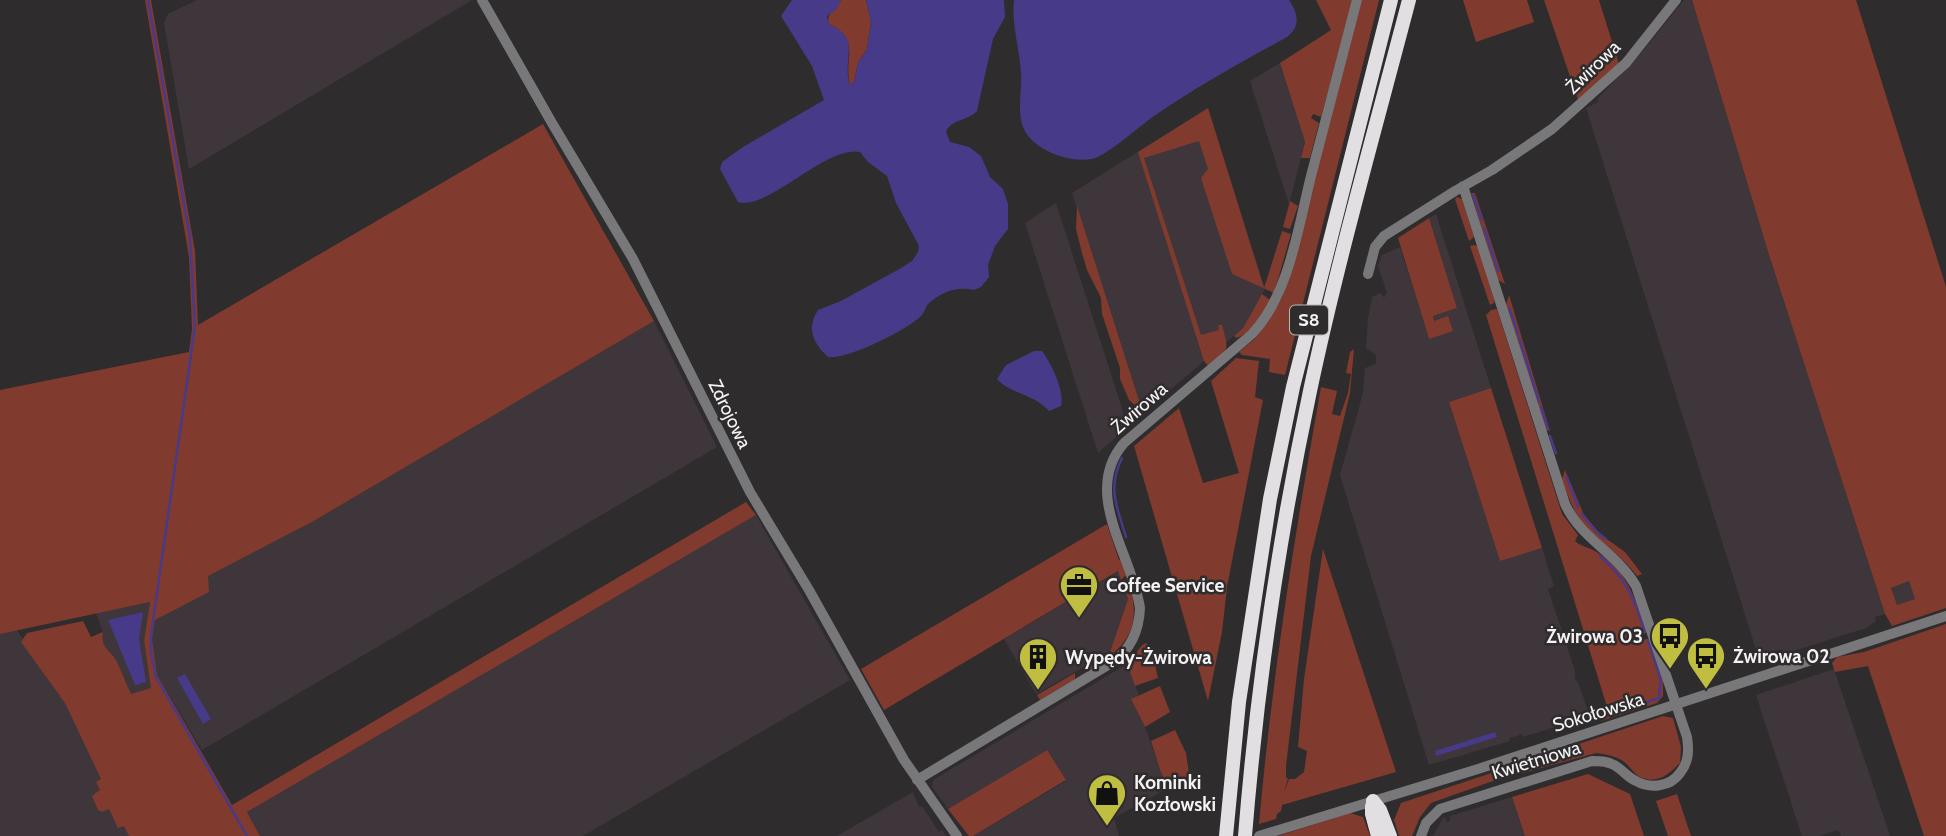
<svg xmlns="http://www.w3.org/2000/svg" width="1946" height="836" font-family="Cabin,sans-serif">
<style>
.built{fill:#3e363b}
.green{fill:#803a2e;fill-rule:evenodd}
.water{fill:#473a88}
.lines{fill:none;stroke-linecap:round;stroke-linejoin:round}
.stream{stroke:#473a88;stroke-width:2.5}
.minor{stroke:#787779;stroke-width:10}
.highway{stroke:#e1dfe2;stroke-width:14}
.labels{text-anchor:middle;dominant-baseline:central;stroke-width:5;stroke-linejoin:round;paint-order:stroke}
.shield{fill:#2f2c2e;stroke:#b9b7b8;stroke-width:2}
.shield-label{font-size:18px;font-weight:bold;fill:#f4f2f3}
.street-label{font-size:19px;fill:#f4f2f3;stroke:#2f2c2e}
.poi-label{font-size:19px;font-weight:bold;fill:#f4f2f3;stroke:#2f2c2e;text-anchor:start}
</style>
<rect width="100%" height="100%" fill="#2f2c2e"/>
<path class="built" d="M197,0H472L189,169L164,23L168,14Z
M1684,0H1692L1769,255L1885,614L1875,617L1876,621L1866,628L1784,654L1782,649L1758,656L1586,108L1598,102V98L1642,52Z
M1280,63L1305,142L1289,204L1250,81Z
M1208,108L1265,289L1243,328L1143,413L1072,193Z
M1056,203L1128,427L1098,453L1025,223Z
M1436,214L1491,388L1449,402L1500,560L1542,548L1554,586L1548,589L1575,671V679L1578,682L1590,716L1523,737L1522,734L1517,736L1509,738L1510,741L1429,765L1340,475L1363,393L1365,368L1376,364V355L1366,348L1368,318L1372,297L1381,293L1384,298L1387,292L1378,266L1382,255L1400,247L1429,339L1434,321L1432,316L1457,308L1429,218Z
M654,321L717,447L202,750L157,675L152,639L155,620L165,614L207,576L312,522Z
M756,515L850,680L583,836H260L247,812Z
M1119,571L1128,599L1110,652L1036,694L1004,639Z
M1909,581L1915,599L1897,606L1891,588Z
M150,602L144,641L152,691L129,698L96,635L103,632L96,613Z
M16,629L67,699L133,836H0V633Z
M1127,664L1139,695L1132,700L1147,732L1160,770L1168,788L1114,818L1119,836H973L1066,781L1047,750L948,809L932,787L933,780Z
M1834,669L1890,836H1841L1838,830L1819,836H1802L1756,695Z
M913,792L919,807L922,806L939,832L942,830L946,836H837Z
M1512,797L1525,836H1433L1443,818L1445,817L1447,822L1450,821V816Z"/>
<path class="green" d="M145,0H151L195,251L198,325L543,124L654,321L312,522L208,576L209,592L155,620L152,639L157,675L232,805L746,502L756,515L247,812L260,836H129L124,826L118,828L109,809L102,812L98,810L92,796L100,790L96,782L101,779L65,703L21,642L27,633L83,621L91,637L103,632C100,649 111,650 117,662C122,672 126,684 131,694L151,688L144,641L150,602L0,634V390L189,352L192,329L189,257Z
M841,0H866L871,22L867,49L858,63L854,82L850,85C843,57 862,40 829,24C825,12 837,10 841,0Z
M1316,0H1353L1321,117L1313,114L1311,118L1319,123L1310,158H1301L1305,142L1280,63L1331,30Z
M1362,0H1379L1285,375L1269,372L1270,359L1242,355L1239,352L1256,338L1282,298Z
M1463,0H1527L1534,22L1476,42Z
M1544,0H1599L1619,64L1578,100Z
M1692,0H1856L1946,287V608L1892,626L1885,614L1769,255ZM1909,581L1915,599L1897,605L1891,588Z
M1208,108L1264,288L1282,231L1291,234L1274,293L1232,274L1201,178L1208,169L1199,141L1144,158L1201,335L1219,330L1218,325H1222C1229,352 1230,347 1208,366L1204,361L1138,152Z
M1471,193H1475L1505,284L1498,280Z
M1457,197L1462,199L1474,237L1469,241L1455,199Z
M1290,201L1298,206L1290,229L1283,227Z
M1077,206L1143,413L1129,400L1120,379V368L1102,314L1101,298L1087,270L1082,253L1076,229Z
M1429,218L1457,308L1433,316L1434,321L1448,316L1453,331L1429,339L1398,238Z
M1474,245L1478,246L1494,299V303L1490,305L1470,246Z
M1262,294L1270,300C1262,314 1252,332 1237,338L1234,336L1243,328Z
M1509,295L1550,431L1546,430L1506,305Z
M1497,309L1562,514L1578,535L1575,541C1581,547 1590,547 1598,553C1628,572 1636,601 1647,632L1639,637L1640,640L1649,639L1663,681V696L1657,703L1601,721L1599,714L1608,710L1486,315L1491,310Z
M1354,349L1350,393L1311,556L1286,766V778H1288L1284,793L1289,779H1295L1304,772L1307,751L1298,747L1304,679L1323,549L1396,772L1282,805L1283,800L1281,811L1277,814L1276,819L1259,824C1272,677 1295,532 1321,387L1337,391L1332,414L1340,416L1348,393L1351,374L1346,373L1350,352Z
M1236,358L1259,361L1255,397L1263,400L1227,587L1222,632L1208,701L1134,446L1179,408L1203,483L1239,473L1211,381Z
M1491,388L1542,548L1500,561L1449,402Z
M1565,470L1584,515L1601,535L1625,552L1642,574L1637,576C1623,557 1604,545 1588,529C1574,514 1568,497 1562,479Z
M1107,524L1119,560L1122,559L1126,575L1121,580L1118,571L884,710L861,669Z
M1124,587L1131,590C1141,631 1124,649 1091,669L1085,667L1110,652L1128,599Z
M1946,624V836H1924L1868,666L1835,672L1832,663L1837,657L1864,652Z
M1146,643L1151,648L1158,678L1135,686L1127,664C1135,658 1138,646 1146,643Z
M1075,673V679L1040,700L1037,695Z
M1160,686L1170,712L1145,727L1131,699Z
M1663,716L1673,718L1681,747L1680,763C1669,774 1657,785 1640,777C1634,774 1629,765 1623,761C1615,756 1605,754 1596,753L1490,782L1431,803L1420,817L1412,836H1399L1394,820L1401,803Z
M1175,730L1186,753L1189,774L1178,785L1168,788L1160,770L1151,741Z
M1047,750L1066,780L973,836H969L948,809Z
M1588,774L1630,794L1644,836H1525L1512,797Z
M1677,794L1691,836H1668L1656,801Z
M1350,813L1363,817L1370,836H1278Z"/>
<path class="water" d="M792,0H841L836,10L829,14L827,17L829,24C863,40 841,57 850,85L854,82L858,63L867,49L871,22L866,0H1004L1005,17L993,39L977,111C968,121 951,119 946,132L950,142L969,147L981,156L990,177L1003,189L1008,204V229L995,246L988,265L989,277L981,287L974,290C957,286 943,291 929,303C925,307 925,312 921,316C907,330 847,360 828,357C813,343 806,328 818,310L841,301L901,268L912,261L918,252L919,246L896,203L887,176L868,162L860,152C826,145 768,211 738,202L720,169L722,162L743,147L824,100L812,66L781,16Z
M1014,0H1289C1298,13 1301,27 1287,37C1242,62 1196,87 1154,116C1140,126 1106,156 1092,159C1069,163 1032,150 1023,127C1017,112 1022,91 1021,74C1020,49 1011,25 1014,0Z
M1034,351H1042C1051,363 1065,391 1061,406L1049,411C1033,393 1010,394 997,379L1006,365Z
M143,612L139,639L146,682L135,685L108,620Z
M185,674L211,719L203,724L177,678Z
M1495,732L1497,737L1436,756L1435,751Z"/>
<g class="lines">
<path class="stream" d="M148,0L190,237L195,326L151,635V653L156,677L247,836
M1473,195L1482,220
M1484,228L1498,271
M1509,308L1518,334
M1519,338L1539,402
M1541,407L1548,429
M1550,436L1556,453
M1122,458C1107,488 1117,507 1126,537
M1567,477L1578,507
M1582,514L1597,532L1606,539
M1600,556C1627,579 1634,599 1645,632
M1604,716L1659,698L1661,680L1648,640"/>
<path class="minor" d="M482,0L552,123L633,259L750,492L809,590L904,760L957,836
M1368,274L1375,247L1384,236L1455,191L1492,170L1552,129L1626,63L1676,0
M917,780L1113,662C1131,649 1139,631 1140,608C1132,554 1081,493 1124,443L1252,334C1289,295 1298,228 1311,176C1326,117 1342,59 1357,0
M1259,836L1478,769L1946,616
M1421,836L1426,823L1440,809L1592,761C1600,761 1607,761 1614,765C1622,769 1627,777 1636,781C1650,789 1670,787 1680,773C1689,762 1689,750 1687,737L1636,586C1617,553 1581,539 1565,504L1463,186"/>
<path class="highway" d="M1373,801L1380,810L1390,836
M1372,806V814L1378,836
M1226,836L1239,702L1270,499L1293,387L1391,0
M1245,836C1257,687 1279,537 1310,391C1338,259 1375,130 1409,0"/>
</g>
<defs>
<g id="office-pin" transform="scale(2.0125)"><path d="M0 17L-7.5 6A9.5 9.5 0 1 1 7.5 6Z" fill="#bfbe41" stroke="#2f2c2e"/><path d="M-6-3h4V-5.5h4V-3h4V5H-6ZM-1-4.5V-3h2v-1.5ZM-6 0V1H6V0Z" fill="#111"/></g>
<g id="bus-pin" transform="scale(2.0125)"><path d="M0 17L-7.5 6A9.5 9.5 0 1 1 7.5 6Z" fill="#bfbe41" stroke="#2f2c2e"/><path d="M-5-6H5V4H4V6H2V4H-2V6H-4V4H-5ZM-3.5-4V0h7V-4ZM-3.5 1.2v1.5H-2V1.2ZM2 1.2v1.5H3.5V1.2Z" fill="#111"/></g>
<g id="building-pin" transform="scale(2.0125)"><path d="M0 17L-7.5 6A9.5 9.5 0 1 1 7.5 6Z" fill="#bfbe41" stroke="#2f2c2e"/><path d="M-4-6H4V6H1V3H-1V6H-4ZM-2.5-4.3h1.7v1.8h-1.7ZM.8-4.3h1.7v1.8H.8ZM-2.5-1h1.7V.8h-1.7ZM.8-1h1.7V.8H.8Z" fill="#111"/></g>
<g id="shop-pin" transform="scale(2.0125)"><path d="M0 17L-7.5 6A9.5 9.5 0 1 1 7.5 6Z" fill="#bfbe41" stroke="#2f2c2e"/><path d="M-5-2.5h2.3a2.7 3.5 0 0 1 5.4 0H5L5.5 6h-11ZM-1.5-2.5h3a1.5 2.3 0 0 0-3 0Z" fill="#111"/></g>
</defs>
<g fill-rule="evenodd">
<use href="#office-pin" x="1079" y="585"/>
<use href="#bus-pin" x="1670" y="636"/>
<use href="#bus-pin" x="1706" y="656"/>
<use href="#building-pin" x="1038" y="657"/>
<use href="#shop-pin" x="1107" y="793"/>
</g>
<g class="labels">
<rect class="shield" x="1290" y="305.5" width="38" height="29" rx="5"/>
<g class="shield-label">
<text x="1309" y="320">S8</text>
</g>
<g class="street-label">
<text transform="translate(1593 67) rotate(-44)">Żwirowa</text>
<text transform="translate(1139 408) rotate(-41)">Żwirowa</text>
<text transform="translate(730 414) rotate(64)">Zdrojowa</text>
<text transform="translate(1598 712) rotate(-17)">Sokołowska</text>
<text transform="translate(1536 760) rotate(-17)">Kwietniowa</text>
</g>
<g class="poi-label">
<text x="1106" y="585">Coffee Service</text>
<text x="1643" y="636" text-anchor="end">Żwirowa 03</text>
<text x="1733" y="656">Żwirowa 02</text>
<text x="1065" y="657">Wypędy-Żwirowa</text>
<text x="1134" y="782">Kominki<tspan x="1134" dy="22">Kozłowski</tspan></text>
</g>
</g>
</svg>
